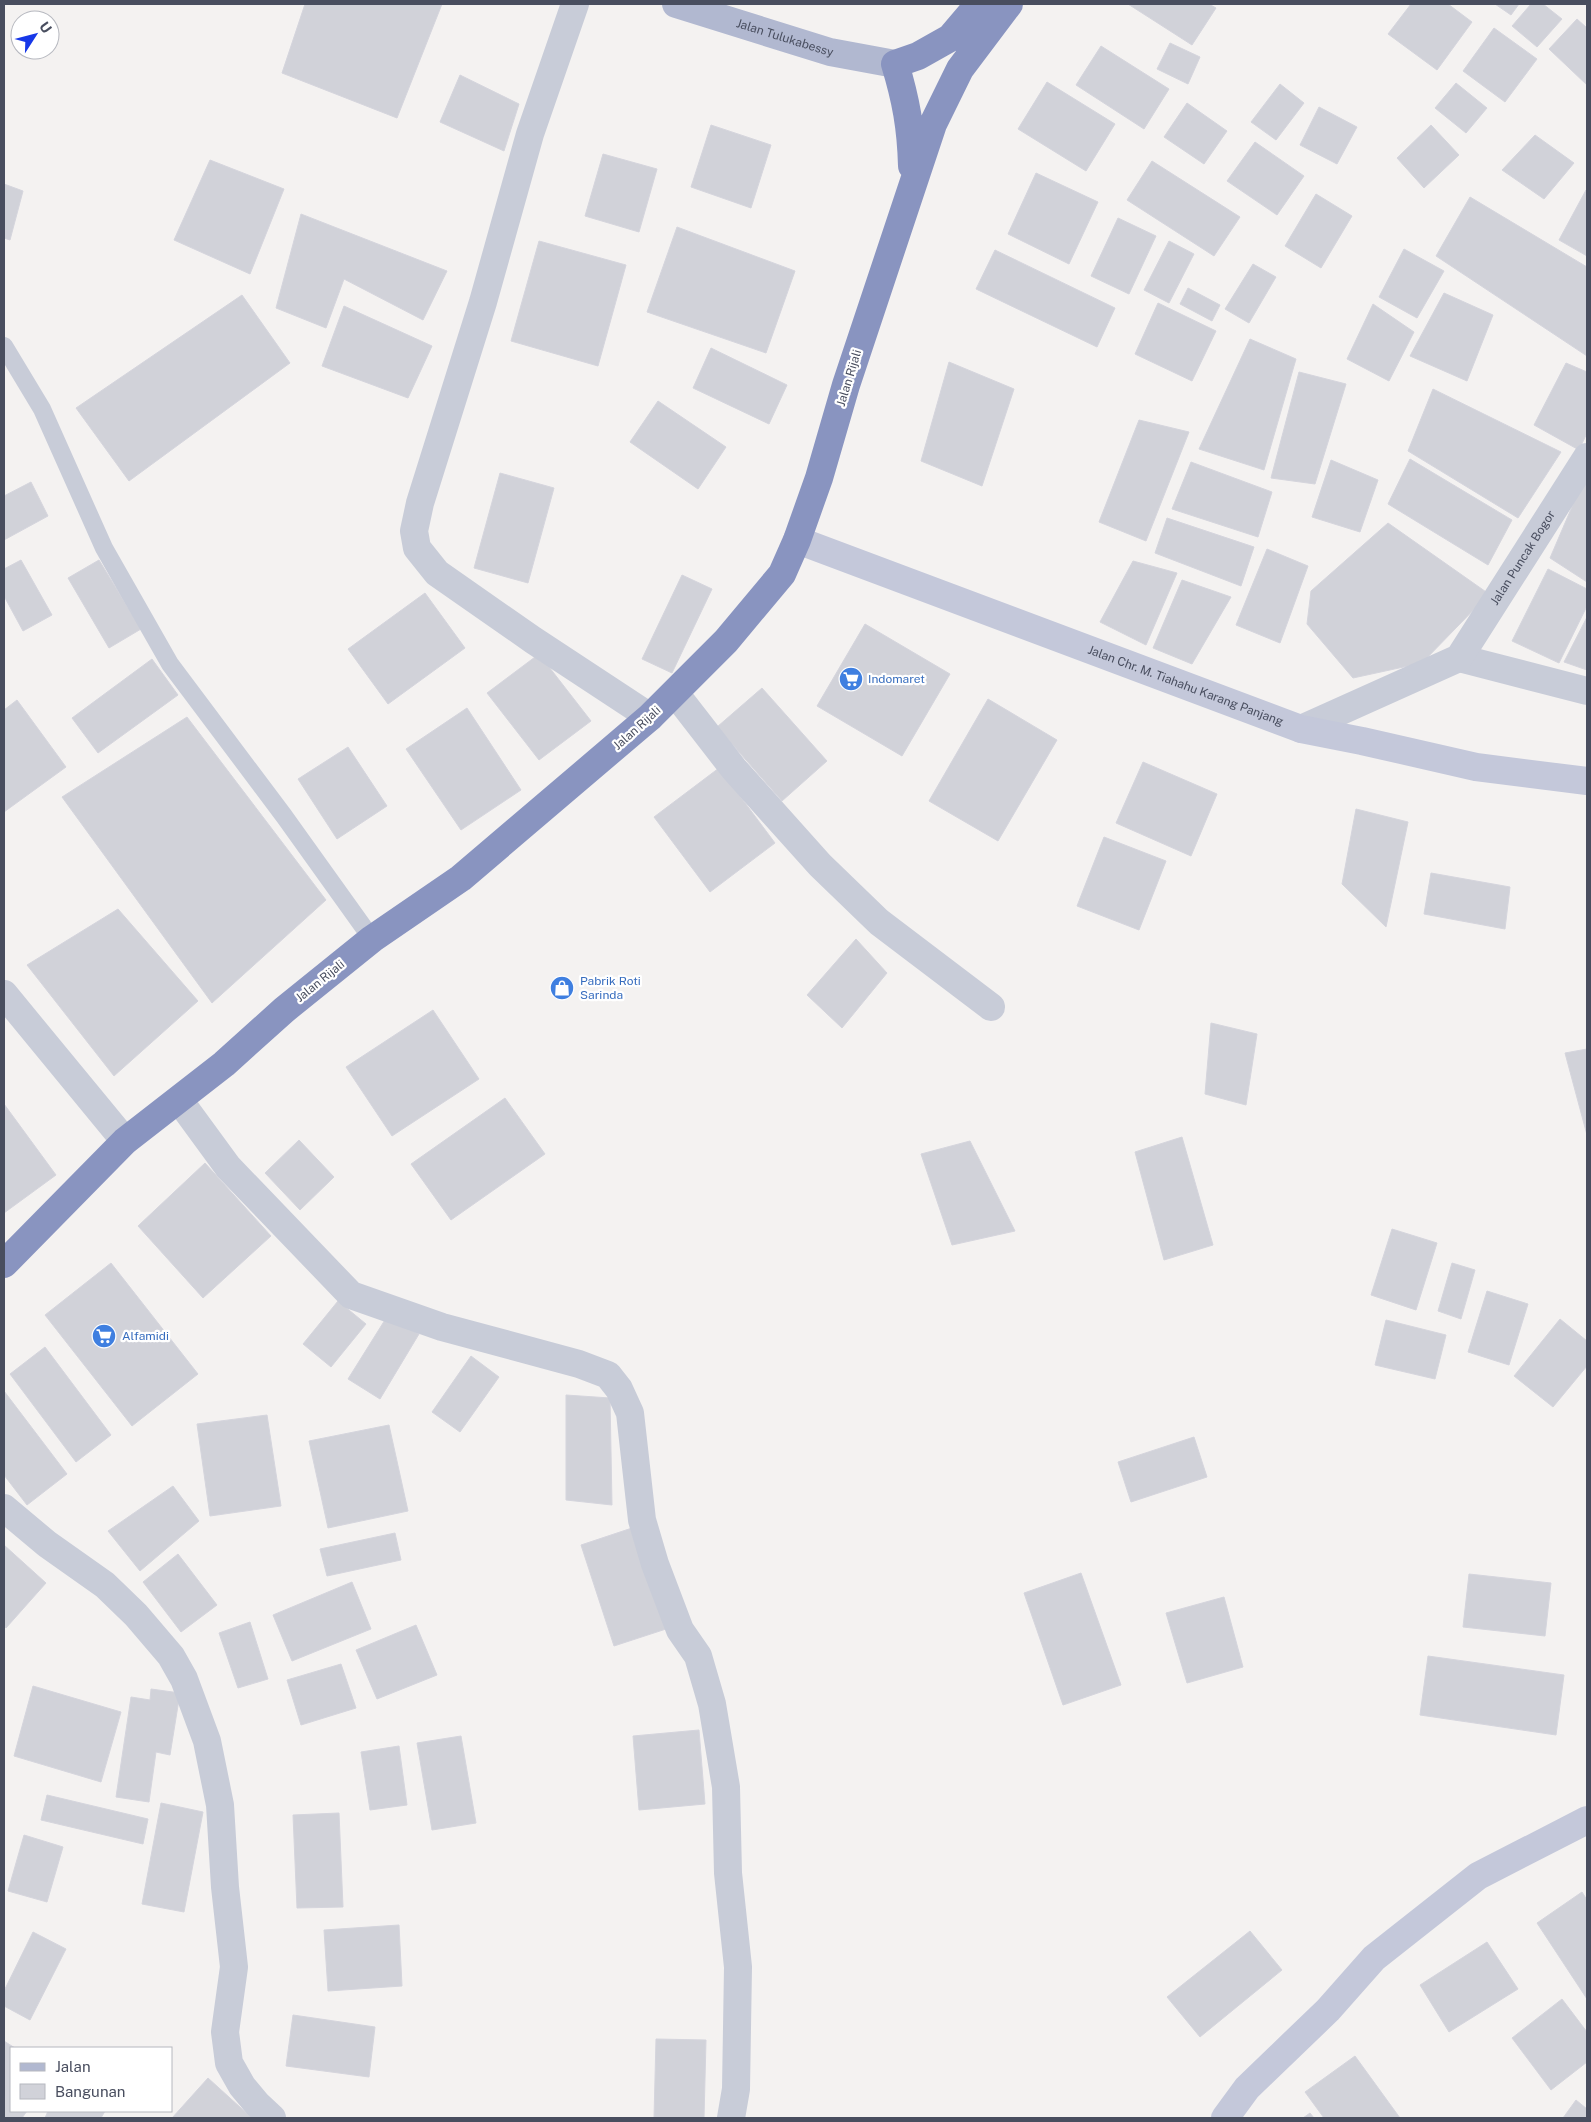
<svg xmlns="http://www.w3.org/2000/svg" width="1591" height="2122" font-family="'Public Sans',sans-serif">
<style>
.building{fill:#d1d2d9;stroke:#d5d5dd}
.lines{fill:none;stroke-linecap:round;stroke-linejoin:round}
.lane{stroke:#c8ccd8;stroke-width:18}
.street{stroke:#c8ccd8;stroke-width:28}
.secondary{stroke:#c4c8da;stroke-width:28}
.primary{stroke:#b1b8d0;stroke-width:28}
.highway{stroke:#8994c0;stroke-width:28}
.labels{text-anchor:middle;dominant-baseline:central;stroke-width:4.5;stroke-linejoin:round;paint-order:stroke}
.street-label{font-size:12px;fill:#494e5f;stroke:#fff}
.shop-label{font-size:12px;fill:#366cbe;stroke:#fff;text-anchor:start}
</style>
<rect width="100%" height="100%" fill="#f4f2f1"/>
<path class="building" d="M305,4H442L397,118L282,73Z
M1128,4H1209L1216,8L1192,45Z
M1411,4H1448L1472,22L1437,70L1388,34Z
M1495,4H1519L1511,15Z
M1531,4H1543L1562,19L1537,47L1512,26Z
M1577,19L1587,28V85L1549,49Z
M1494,28L1537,59L1505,102L1463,71Z
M1170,43L1200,57L1188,84L1157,69Z
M1101,46L1169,89L1144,129L1076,85Z
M460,75L519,104L504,151L440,122Z
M1047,82L1115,124L1086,171L1018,129Z
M1456,83L1487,108L1466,133L1435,108Z
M1280,84L1304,103L1276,140L1251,122Z
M1187,103L1227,131L1204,164L1164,137Z
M1319,107L1357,127L1337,164L1300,145Z
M711,125L771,145L751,208L691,187Z
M1431,125L1459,155L1424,188L1397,158Z
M1535,135L1574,163L1544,199L1502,170Z
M1255,142L1304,176L1277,215L1227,181Z
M603,154L657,169L639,232L585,216Z
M210,160L284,189L250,274L174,240Z
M1152,161L1240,217L1214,256L1127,200Z
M1036,173L1098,202L1069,264L1008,234Z
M4,184L23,191L10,240L4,238Z
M1586,190L1587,191V256L1559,240Z
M1316,194L1352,216L1321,268L1285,246Z
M1470,197L1587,267V356L1436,256Z
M301,214L447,271L423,320L344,279L326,328L276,308Z
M1118,218L1156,236L1129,294L1091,276Z
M677,227L795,271L766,353L647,312Z
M539,241L626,265L598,366L511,341Z
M1169,241L1194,254L1169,303L1144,290Z
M1404,249L1444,271L1417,318L1379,297Z
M995,250L1115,308L1097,347L976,289Z
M1253,264L1276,277L1249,323L1225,309Z
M1188,288L1220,305L1212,321L1180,304Z
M1444,293L1493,315L1467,381L1410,356Z
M242,295L290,363L129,481L76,408Z
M1158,303L1216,331L1192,381L1135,354Z
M1373,304L1414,332L1389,381L1347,359Z
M344,306L432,346L408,398L322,366Z
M1250,339L1296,359L1264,470L1199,449Z
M711,348L787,385L769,424L693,388Z
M949,362L1014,389L982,486L921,461Z
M1566,363L1587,372V433L1579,450L1534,425Z
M1299,372L1346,384L1315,484L1271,478Z
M1433,389L1561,452L1518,518L1408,451Z
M658,401L726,447L698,489L630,442Z
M1139,420L1189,432L1146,541L1099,522Z
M1410,459L1512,520L1488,565L1388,504Z
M1331,460L1378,480L1360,532L1312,517Z
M1191,462L1272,492L1258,537L1172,509Z
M500,473L554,488L528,583L474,568Z
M1583,481L1587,483V582L1550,558Z
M31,482L48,516L4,540V496Z
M1167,518L1254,547L1241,586L1155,553Z
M1388,523L1489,594L1422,663L1353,678L1307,624L1311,591Z
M1267,549L1308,566L1280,643L1236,625Z
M21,560L52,615L23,631L4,596V569Z
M99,560L141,629L109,648L68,578Z
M1133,561L1177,573L1146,645L1100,622Z
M1548,569L1587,589V606L1559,663L1512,641Z
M682,575L712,589L672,673L642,659Z
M1182,580L1231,597L1192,664L1153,648Z
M425,593L465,648L388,704L348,649Z
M1587,617V670L1564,662Z
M865,624L950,674L902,756L817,706Z
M539,654L591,721L539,760L487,693Z
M152,659L178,695L98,753L72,718Z
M762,688L827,761L782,801L717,727Z
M988,699L1057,740L998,841L929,801Z
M17,700L66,767L4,812V710Z
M467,708L521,790L461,830L406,749Z
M187,717L326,900L212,1003L62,797Z
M348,747L387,806L337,839L298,779Z
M1143,762L1217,794L1191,856L1116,823Z
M719,768L775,843L710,892L654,817Z
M1356,809L1408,822L1386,927L1342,884Z
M1104,837L1166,861L1139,930L1077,906Z
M1431,873L1510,887L1505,929L1424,914Z
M118,909L198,1001L114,1076L27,965Z
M856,939L887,973L842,1028L807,995Z
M433,1010L479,1079L392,1136L346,1067Z
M1211,1023L1257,1034L1246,1105L1205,1094Z
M1587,1049V1135L1565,1053Z
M505,1098L545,1154L451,1220L411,1164Z
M4,1104L56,1175L4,1213Z
M1182,1137L1213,1245L1164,1260L1135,1152Z
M299,1140L334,1177L300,1210L265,1173Z
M970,1141L1015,1231L952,1245L921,1154Z
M205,1163L271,1236L203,1298L138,1226Z
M1392,1229L1437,1243L1416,1310L1371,1295Z
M111,1263L198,1374L132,1426L45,1315Z
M1452,1263L1475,1270L1461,1319L1438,1311Z
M1487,1291L1528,1304L1509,1365L1468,1352Z
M338,1301L366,1324L331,1367L303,1344Z
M388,1315L419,1334L380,1399L348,1379Z
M1560,1319L1587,1341V1366L1553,1407L1514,1376Z
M1386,1320L1446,1335L1435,1379L1375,1365Z
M45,1347L111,1435L76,1462L10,1374Z
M471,1356L499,1377L460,1432L432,1412Z
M4,1391L67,1474L27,1505L4,1475Z
M566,1395L610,1398L612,1505L566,1500Z
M267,1415L281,1506L210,1516L197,1424Z
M389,1425L408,1511L328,1528L309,1441Z
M1194,1437L1207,1477L1131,1502L1118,1462Z
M173,1486L199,1521L140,1571L108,1531Z
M632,1528L666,1629L614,1646L581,1545Z
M395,1533L401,1560L327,1576L320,1549Z
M4,1545L46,1583L6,1628L4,1625Z
M178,1554L217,1605L181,1632L143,1582Z
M1081,1573L1121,1685L1063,1705L1024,1593Z
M1469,1574L1551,1583L1545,1636L1463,1627Z
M352,1582L371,1629L292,1661L273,1615Z
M1224,1597L1243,1667L1187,1683L1166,1613Z
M250,1622L268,1679L238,1688L219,1633Z
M416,1625L437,1675L377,1699L356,1650Z
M1428,1656L1564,1675L1556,1735L1420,1715Z
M341,1664L356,1708L301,1725L287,1680Z
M33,1686L121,1712L101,1782L14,1756Z
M151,1689L180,1693L170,1755L156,1752L149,1802L116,1797L131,1697L150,1700Z
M699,1730L705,1804L639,1810L633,1736Z
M461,1736L476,1823L432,1830L417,1743Z
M399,1746L407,1805L370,1810L361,1752Z
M47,1795L148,1819L143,1844L41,1820Z
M161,1803L203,1812L184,1912L142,1904Z
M339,1813L343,1907L297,1908L293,1815Z
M24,1835L63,1847L47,1902L8,1891Z
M1582,1892L1587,1900V1999L1537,1923Z
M399,1925L402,1986L328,1991L324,1930Z
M1250,1931L1282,1970L1200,2037L1167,1997Z
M33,1932L66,1949L30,2020L4,2006V1991Z
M1487,1942L1518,1989L1449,2032L1420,1985Z
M1562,1999L1587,2032V2062L1551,2090L1512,2038Z
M293,2015L375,2027L369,2077L286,2066Z
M656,2039L706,2040L704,2118H654Z
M4,2041L15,2048H11V2111H27L22,2118H4Z
M1355,2056L1400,2118H1324L1305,2092Z
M208,2078L252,2118H172Z
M1576,2100L1587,2109V2118H1563Z
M48,2111H105L101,2118H45Z
M1310,2113L1314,2118H1303Z"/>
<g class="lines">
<path class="lane" d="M4,346L42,409L104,548L170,664L284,816L372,939"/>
<g class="street">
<path d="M575,4L530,134L483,302L420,503L414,531L417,548L437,573L533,640L650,717"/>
<path d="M1459,658L1587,691"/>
<path d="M675,693L734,769L820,865L879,922L991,1007"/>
<path id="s1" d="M1301,729L1459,658L1587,457"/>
<path d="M4,994L125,1141"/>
<path d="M179,1100L228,1167L351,1295L442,1327L579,1364L608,1375L619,1389L630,1413L642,1520L655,1564L680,1630L698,1656L712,1704L726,1787L728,1873L738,1967L736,2089L731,2118"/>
<path d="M4,1508L47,1544L105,1585L136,1615L171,1656L184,1679L207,1741L220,1805L225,1887L234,1967L225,2032L229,2063L242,2086L257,2104L272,2118"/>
</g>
<g class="secondary">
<path id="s2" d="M797,540L1301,729L1362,741L1476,767L1587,781"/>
<path d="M1225,2118L1247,2088L1328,2010L1374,1958L1478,1876L1587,1820"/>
</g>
<path class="primary" id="s3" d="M676,4L830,52L895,64"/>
<path class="highway" d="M912,166C911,128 906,100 895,64L918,56L950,38L979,4
M4,1264L125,1141L224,1064L284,1010L372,939L461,878L650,717L726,641L782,574L797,540L819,478L846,385L933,124L960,69L1009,4"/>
</g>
<defs>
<g id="supermarket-disc" transform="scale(1.25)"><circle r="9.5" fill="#3f7fe0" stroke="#fff"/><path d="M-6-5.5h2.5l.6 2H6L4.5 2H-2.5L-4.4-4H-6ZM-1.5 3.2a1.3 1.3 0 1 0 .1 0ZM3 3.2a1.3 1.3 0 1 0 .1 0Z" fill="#fff"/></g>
<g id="shop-disc" transform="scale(1.25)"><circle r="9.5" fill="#3f7fe0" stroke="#fff"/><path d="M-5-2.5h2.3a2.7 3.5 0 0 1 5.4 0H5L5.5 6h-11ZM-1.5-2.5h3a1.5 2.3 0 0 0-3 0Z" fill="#fff"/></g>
</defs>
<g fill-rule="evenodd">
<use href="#supermarket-disc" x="851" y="679"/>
<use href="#shop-disc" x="562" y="988"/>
<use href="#supermarket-disc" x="104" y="1336"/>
</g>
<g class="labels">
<g class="street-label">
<text stroke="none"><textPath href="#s3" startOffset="114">Jalan Tulukabessy</textPath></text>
<text transform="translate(849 378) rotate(-73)">Jalan Rijali</text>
<text stroke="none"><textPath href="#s1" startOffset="292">Jalan Puncak Bogor</textPath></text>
<text stroke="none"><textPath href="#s2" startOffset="415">Jalan Chr. M. Tiahahu Karang Panjang</textPath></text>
<text transform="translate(637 728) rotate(-42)">Jalan Rijali</text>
<text transform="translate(320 981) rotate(-39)">Jalan Rijali</text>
</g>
<g class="shop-label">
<text x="868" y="679">Indomaret</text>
<text x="580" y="981">Pabrik Roti<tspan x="580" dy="14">Sarinda</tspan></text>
<text x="122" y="1336">Alfamidi</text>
</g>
</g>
<rect width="1591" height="2122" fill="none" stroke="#494e5f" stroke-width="10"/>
<rect x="10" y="2047" width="162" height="65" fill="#ffffff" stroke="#b6b8bf"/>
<rect x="20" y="2063" width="25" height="8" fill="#b1b8d0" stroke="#b6b8bf"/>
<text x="55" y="2072" font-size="15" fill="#494e5f">Jalan</text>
<rect x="20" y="2084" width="25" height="15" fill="#d1d2d9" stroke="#b6b8bf"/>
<text x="55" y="2097" font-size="15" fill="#494e5f">Bangunan</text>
<g transform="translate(35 35) rotate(54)"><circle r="24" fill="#ffffff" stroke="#b6b8bf"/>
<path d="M0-4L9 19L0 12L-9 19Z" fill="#1738e8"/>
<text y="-8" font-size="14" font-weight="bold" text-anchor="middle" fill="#494e5f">U</text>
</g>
</svg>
